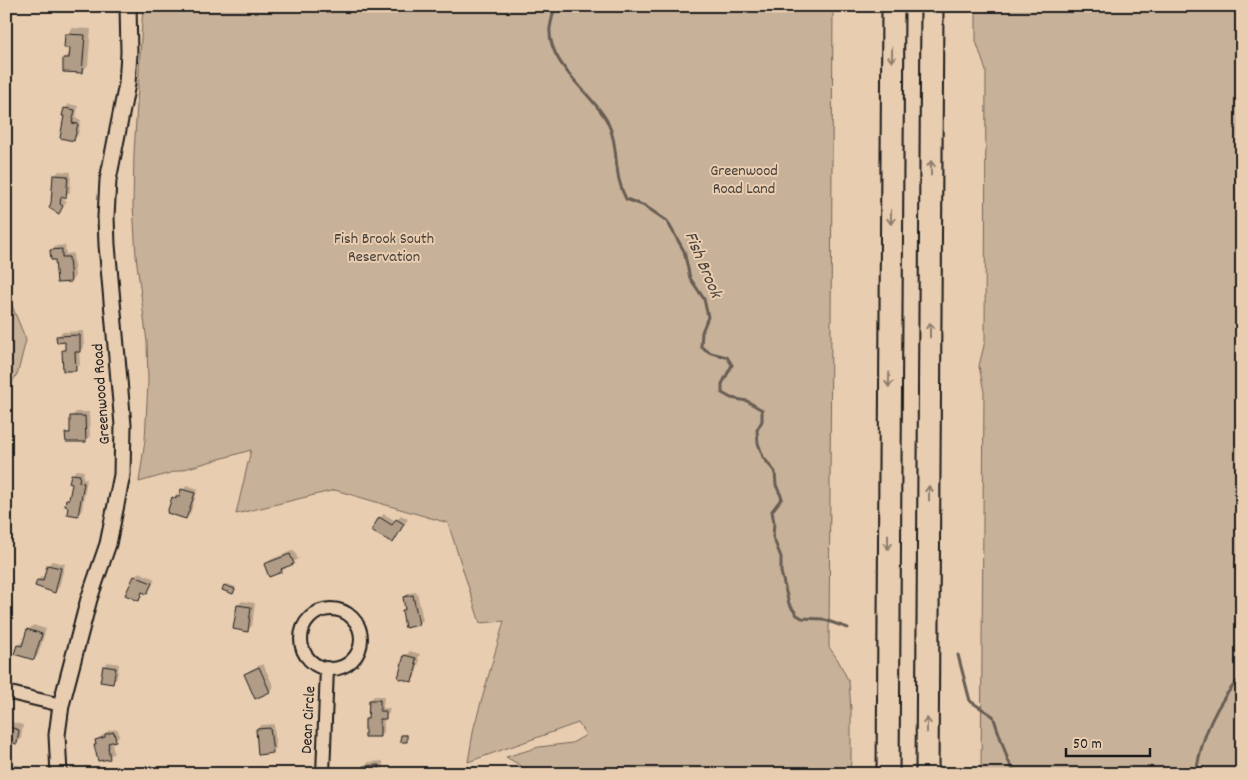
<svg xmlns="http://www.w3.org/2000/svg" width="1248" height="780" font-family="Dekko,sans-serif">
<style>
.green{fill:#c7b198;stroke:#72665a}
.shadow{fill:#0003}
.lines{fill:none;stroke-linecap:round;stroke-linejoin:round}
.stream{stroke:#685d53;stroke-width:3}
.building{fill:#b09c87;stroke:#1c1c1c}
.minor-casing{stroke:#1c1c1c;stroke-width:16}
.tertiary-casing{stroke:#1c1c1c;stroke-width:19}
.motorway-casing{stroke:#1c1c1c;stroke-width:25}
.minor{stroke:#e9cdb0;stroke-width:12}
.tertiary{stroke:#e9cdb0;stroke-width:15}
.motorway{stroke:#e9cdb0;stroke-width:21}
.oneway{stroke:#8d7d6d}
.labels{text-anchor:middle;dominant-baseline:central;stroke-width:4;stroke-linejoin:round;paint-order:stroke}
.park-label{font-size:16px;fill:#47413b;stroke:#e9cdb0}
.street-label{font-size:16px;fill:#1c1c1c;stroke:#e9cdb0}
.water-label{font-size:18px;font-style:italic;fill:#48423c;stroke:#e9cdb0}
</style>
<rect width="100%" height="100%" fill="#e9cdb0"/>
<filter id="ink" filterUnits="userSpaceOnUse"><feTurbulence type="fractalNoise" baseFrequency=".02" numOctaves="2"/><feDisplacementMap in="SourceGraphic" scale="10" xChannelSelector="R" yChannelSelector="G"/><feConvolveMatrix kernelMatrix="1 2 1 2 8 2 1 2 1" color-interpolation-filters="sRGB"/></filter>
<g filter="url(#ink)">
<path class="green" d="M143,6H833L829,647L838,660L849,682L851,710V762L849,774H549L523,767L506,757L539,747L572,743L586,735L578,723L468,762L474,727L504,621L480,623L448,523L335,490L236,514L251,450L139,482L145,440L148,382L147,342L136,256L133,205L134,153Z
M976,6H1242V774H981L984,392L979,366L985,341L986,71L976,41Z
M6,166L11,193L6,215Z
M6,291L26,340L18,372L6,393Z"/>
<path class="shadow" d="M73,28L91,29L88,65L82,72L65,58L71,52V47L66,35Z
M69,104L78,106L76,118L81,120L78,135L74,139L66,115L65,109Z
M59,171L71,172L70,192L64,196V200L67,201L59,212L54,176Z
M65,245L66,254L73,253L75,276L71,281L52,250L56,246Z
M83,331L84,347L79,351L80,365L75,369L64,351L66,348V341L58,336L62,332Z
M76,412H89L90,436L85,441L67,434L72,429L71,417Z
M76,470L84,471L83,478L87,479L82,510L78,514L68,513V500L71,497L73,483L72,475Z
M187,485L198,489L190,514L186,518L173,498L177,494L180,495Z
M384,514L396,521L401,515L408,519L393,541L380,518Z
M294,550L298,559L282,571L270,575L266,564L270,560Z
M52,561L65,564L59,587L55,592L38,580L42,576L45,577L48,565Z
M139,572L155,579L151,588L147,593L144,591L138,599L135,576Z
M227,584L236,587L233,592L225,586Z
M417,592L423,620L418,624L403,611L406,608L404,598L408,593Z
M242,601L255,603L252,626L247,630L238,605Z
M33,625L46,629L38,655L34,659L18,645L23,641L25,642L29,630Z
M410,651L420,654L418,659L420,660L415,677L411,681L399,677L406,655Z
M108,662L119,664L117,678L112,683L104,666Z
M263,664L274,687L270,691L245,675L250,670Z
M374,696H384L383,708H390L389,713L384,718V732L379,736L367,720L370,717V700Z
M12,722L23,725L21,739L16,743L6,741V723Z
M274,724L276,748L272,752L257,730L261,725Z
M118,729L119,736L112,743L114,753L109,757L97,744L96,740L110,730Z
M404,734H408L406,741L402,735Z
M6,759H11L10,764L25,766L24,774H6Z
M383,761V774H364V766L369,762Z"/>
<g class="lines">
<path class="stream" d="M552,6L554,9C553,15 551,22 550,28C547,64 592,93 607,121C620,146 612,173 626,199L645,206L667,221L684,251L690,278L704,299L708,317L702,332L701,347L711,353L727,357L732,365L722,384V393L731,398L747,401L762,410V421L757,430L758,443L763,457L775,472L776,485L782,498L772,511L774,523L773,537L781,557V572L789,604L797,615L802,618L822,619L848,628
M958,655L970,701L993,716L1008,760L1015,774
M1196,774C1201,738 1216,702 1242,676"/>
</g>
<path class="building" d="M65,34L85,35L82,73L63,72V58H69L70,48H64Z
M64,108L75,110L72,123L78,124L74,141L60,138L64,116H62Z
M53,175L68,176L66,198L61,197L60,204L63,206L59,214L49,208L51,203Z
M62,249V257H69L71,282L57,283L55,260H51L50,250Z
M80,335V352H75L76,371H63L62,350H65V342L57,343L56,336Z
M70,416H85L86,442H66L65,433H70Z
M71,474L80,475L79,482L84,483L78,516L67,514L68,507L65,506L66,499H69L72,484L69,483Z
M181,489L195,493L186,519L167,513L172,497L176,499V496L179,497Z
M379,517L392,525L396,519L404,524L393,543L371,531Z
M290,554L294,564L281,569L282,572L269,577L264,564Z
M47,565L61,568L55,593L35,586L37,580L43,581Z
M134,576L152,583L147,594L142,592L139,601L125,595Z
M224,585L235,589L233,594L222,590Z
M413,595L419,625L405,628L402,610H405L403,597Z
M237,605L251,607L248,632L233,629Z
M27,629L42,634L34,660L14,654L17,645L22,646Z
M404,655L416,658L415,664H417L412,682L398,678Z
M103,666L116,668L113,684L100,682Z
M259,667L270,692L255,699L244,674Z
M369,700H380V711H386V719H380V737H365V719H368Z
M6,726L19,730L17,744L6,742Z
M270,728L273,753L258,755L256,729Z
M114,732L116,741L108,743L109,747H108L110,759L98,761L94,745H96L95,740L105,737V734Z
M401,735H407V742H400Z
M379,765V774H363V766Z
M6,771L19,773V774H6Z"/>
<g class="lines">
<g class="minor-casing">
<path id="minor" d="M301 639a30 30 0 1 1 60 0a30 30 0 1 1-60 0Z
M6,692L61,705
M323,774L327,668"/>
</g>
<g class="tertiary-casing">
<path id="tertiary" d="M59,774L57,735L61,705L89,599L108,544L122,475L123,425L107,245L106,217L108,180L127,84L129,53L128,6"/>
</g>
<g class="motorway-casing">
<path id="motorway" d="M888,774L893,6
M927,774L932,6"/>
</g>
<use href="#minor" class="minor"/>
<use href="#tertiary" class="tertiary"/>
<use href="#motorway" class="motorway"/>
</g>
<defs><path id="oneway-shaft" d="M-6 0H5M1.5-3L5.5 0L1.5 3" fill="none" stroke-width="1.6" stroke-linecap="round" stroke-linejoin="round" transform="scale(1.25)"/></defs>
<g class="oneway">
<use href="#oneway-shaft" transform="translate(892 55) rotate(91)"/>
<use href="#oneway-shaft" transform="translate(931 168) rotate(-90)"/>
<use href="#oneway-shaft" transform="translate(891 217) rotate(91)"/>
<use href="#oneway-shaft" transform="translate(930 330) rotate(-90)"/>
<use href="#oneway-shaft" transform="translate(889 380) rotate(91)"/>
<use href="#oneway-shaft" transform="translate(929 493) rotate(-90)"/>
<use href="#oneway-shaft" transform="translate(888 542) rotate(90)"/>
<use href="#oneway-shaft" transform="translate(927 725) rotate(-90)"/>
</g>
</g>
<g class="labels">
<g class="park-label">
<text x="744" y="171">Greenwood<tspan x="744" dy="18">Road Land</tspan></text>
<text x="384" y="239">Fish Brook South<tspan x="384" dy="18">Reservation</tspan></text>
</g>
<g class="street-label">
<text transform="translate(102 394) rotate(-94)">Greenwood Road</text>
<text transform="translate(309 720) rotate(-87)">Dean Circle</text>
</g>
<g class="water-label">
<text transform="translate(702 265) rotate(67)">Fish Brook</text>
</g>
</g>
<rect width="1248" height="780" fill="none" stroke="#e9cdb0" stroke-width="25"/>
<rect x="12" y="12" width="1223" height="755" fill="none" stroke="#1c1c1c" stroke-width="2" filter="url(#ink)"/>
<path d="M1066 748v8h84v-8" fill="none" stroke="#1c1c1c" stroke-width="2.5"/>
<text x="1073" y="748" font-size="15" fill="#1c1c1c" stroke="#e9cdb0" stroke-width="4" paint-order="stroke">50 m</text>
</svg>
